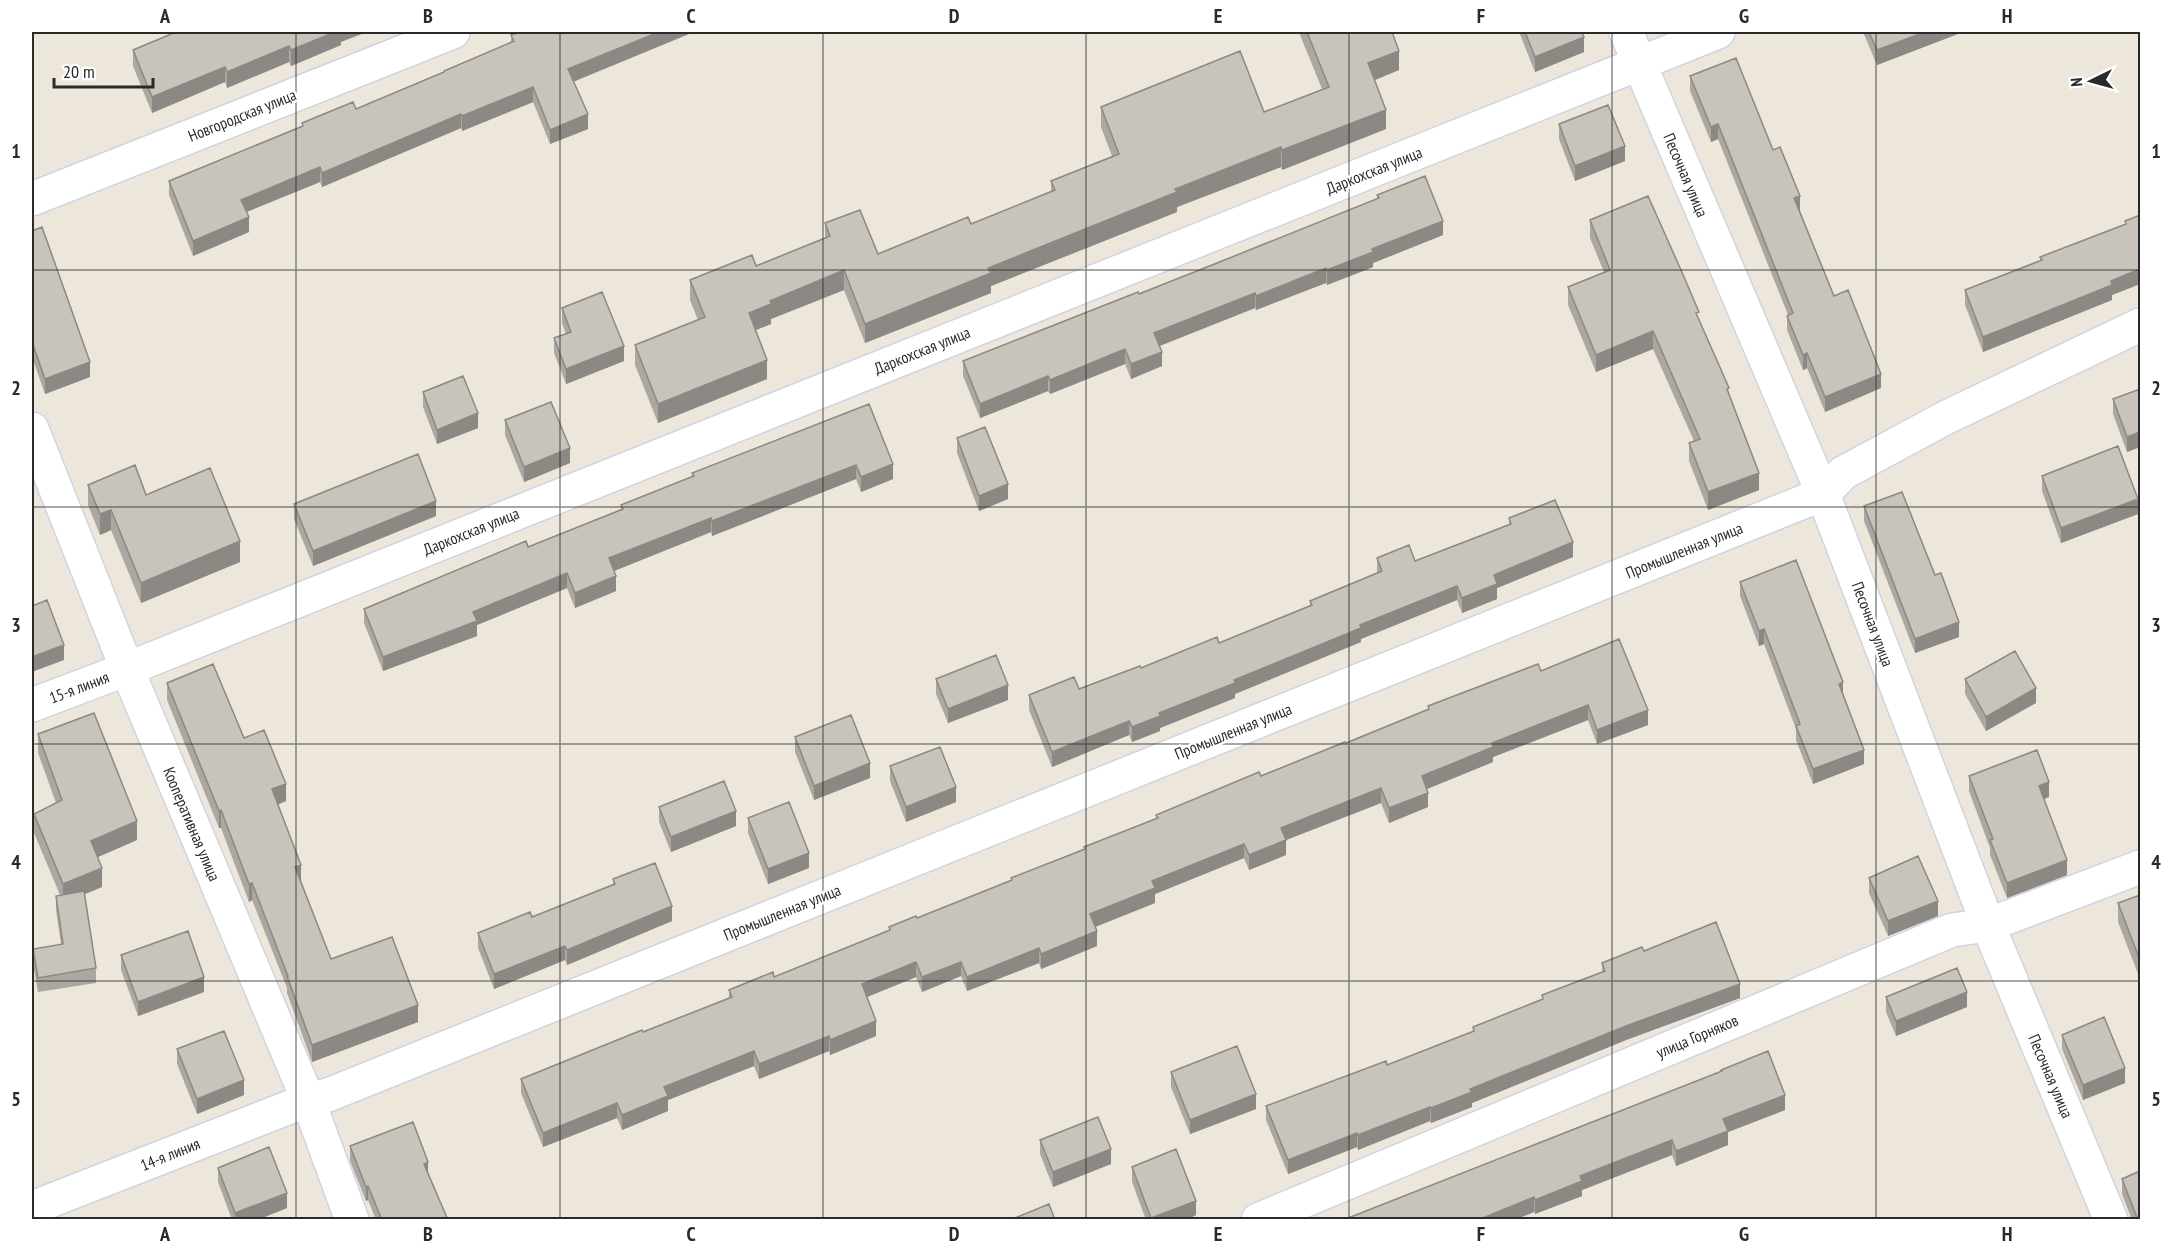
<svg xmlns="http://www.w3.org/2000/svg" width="2172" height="1251" font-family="'PT Sans Narrow',sans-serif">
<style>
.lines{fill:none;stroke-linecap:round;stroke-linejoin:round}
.minor-casing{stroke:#d1d3e4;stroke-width:36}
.minor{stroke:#fff;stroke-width:33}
.wall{fill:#aca8a1}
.shaded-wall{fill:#8c8883}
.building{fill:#c8c3bb;stroke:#8c8883;stroke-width:1.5}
.grid{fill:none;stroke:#2a2a2a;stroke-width:1.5;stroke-opacity:0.55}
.labels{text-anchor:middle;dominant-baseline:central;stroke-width:5;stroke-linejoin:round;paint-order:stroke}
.street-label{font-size:16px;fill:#2a2a2a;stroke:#fff}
.neatline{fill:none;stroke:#2a2a2a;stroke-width:2}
.grid-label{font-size:20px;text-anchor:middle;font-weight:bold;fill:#2a2a2a}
</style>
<rect width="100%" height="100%" fill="#ede7db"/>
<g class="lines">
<g class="minor-casing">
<path id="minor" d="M1626,32L1823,494L1988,925L2111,1220
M32,199L453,32
M32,429L127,669L308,1100L352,1220
M32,705L127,669L1718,32
M32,1208L308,1100L328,1095L1823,494L1843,473L1945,418L2140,325
M1258,1220L1952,930L1988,925L2140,867"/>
</g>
<use href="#minor" class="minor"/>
</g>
<path class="wall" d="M1300,32H1392L1399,70L1374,80L1386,129L1282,170L1281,167L1177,207V212L991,286V293L865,343L844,290L771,319V324L755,330L767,379L658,423L635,365V345L698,320L690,300V280L756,266L825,238V223L878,254L971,224L1051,191V181L1112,156L1101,127V107L1264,112L1322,89L1300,35Z
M1519,32H1582L1584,52L1535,72Z
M1863,32H1963L1877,65Z
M511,35L574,81L588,129L550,144L533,102L462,131L461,128L322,187L320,182L247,212L249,232L193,256L169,195V181L302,126V123L356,109L444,73V71L511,42Z
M341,42V45L291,66L289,62L227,88L225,82L152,113L133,66V50Z
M1690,76L1773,150L1800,211L1834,296L1881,388L1825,412L1807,368L1803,370L1787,330V316L1788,315L1718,139L1711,142L1690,91Z
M1559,124L1625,161L1575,181L1559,139Z
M1377,195L1443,235L1373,263V267L1327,285L1326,283L1256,310L1255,308L1160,346L1162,366L1131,379L1125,364L1050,394L1048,391L980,418L963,376V361L1217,263L1377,199Z
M2140,215V284L2112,295V300L1983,352L1965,305V290L2040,261V257L2125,225V221Z
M1590,220L1699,319L1729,393L1759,490L1708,510L1689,461V443L1694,441L1653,349L1596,372L1568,305V287L1604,272L1590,238Z
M32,231L90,377L45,394L32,357Z
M562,308L624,361L566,384L554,353V338L566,334L562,323Z
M2140,389V447L2127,452L2113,414V399Z
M423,392L478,428L437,444L423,407Z
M869,404L893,479L861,492L856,479L712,536L711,532L614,571L616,591L575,608L567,588L477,625V636L383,671L364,623V609L528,547L621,510V505L692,476V473Z
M505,420L570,463L524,482L505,435Z
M957,438L1008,499L979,511L957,453Z
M2042,476L2138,514L2061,543L2042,491Z
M88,485L146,495L240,562L141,603L111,530L100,535L88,505Z
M294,504L436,516L313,566L294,519Z
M1864,506L1935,575L1959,637L1915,653L1864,521Z
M1509,518L1573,557L1497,588V599L1462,613L1457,600L1361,639V642L1235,694V698L1160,728V731L1132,742L1129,735L1052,767L1029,710V695L1079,689L1219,643L1310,606V601L1377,573V558L1415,561L1509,524Z
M1740,582L1843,693L1864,764L1813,784L1796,740V729L1764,644L1759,646L1740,596Z
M1541,671L1648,725L1597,744L1588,720L1493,757V762L1427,789L1428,807L1389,823L1381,803L1286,840V855L1249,870L1244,858L1155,894V903L1095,927L1097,946L1041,969L1039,963L967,991L961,976L922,992L916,977L867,997L876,1036L830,1055L829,1051L759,1079L754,1066L668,1100V1111L622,1130L617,1118L543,1147L521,1093V1079L729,998V990L774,977L889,931V927L917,918L1011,880V878L1084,849V847L1156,818V815L1346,743L1428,710V706Z
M936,679L1008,700L948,723L936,694Z
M1965,679L2036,703L1986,731L1965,694Z
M167,683L244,738L286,801L278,804L301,881L331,959L418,1022L312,1062L287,993V988L252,900L249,902L221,828H219L167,700Z
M38,734L137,840L98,857L102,887L85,894L96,968V983L38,992L33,964V949L61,944L56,910V896L60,895L34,833V814L56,803L38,753Z
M795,737L870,778L814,800L795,752Z
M890,766L956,802L906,822L890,781Z
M1969,776L2049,797L2044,799L2067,875L2007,898L1990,855V848L1969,791Z
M659,807L736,826L671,852L659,822Z
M748,818L809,868L768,884L748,833Z
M1869,878L1938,916L1888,936L1869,893Z
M613,879L672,921L567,965L565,960L494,989L478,948V933L532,917L613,884Z
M2140,895V979L2118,922V903Z
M1644,951L1740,998L1626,1040L1472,1103V1107L1431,1123L1430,1121L1358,1150L1357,1147L1288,1174L1266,1120V1106L1387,1065L1473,1032V1027L1542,999V995L1602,972V963Z
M121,955L204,992L138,1016L121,970Z
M1886,997L1967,1007L1896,1036L1886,1012Z
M2062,1035L2125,1083L2083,1100L2062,1049Z
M177,1049L244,1095L197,1114L177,1064Z
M1721,1070L1785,1110L1728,1132V1145L1676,1166L1672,1155L1582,1190V1196L1535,1214L1534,1212L1343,1220L1721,1071Z
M1171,1072L1256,1109L1190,1134L1171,1087Z
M1040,1140L1111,1164L1053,1187L1040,1154Z
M350,1146L428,1173L448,1220H376L368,1200L366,1201L350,1161Z
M1132,1167L1196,1215L1186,1220H1146L1132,1182Z
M218,1168L287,1208L257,1220H232L218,1182Z
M2122,1179L2140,1220H2132L2122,1194Z"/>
<path class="shaded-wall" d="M335,32H367L341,42V45L291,66V50Z
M659,32H694L568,84V69Z
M1925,32H1963L1877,65V50Z
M1584,37V52L1535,72V57Z
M289,46V62L227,88V72Z
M1399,51V70L1368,83V63Z
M225,67V82L152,113V97Z
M533,87V102L462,131V116Z
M1386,110V129L1282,170V150Z
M461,114V128L322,187V173Z
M588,114V129L550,144V130Z
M1718,124V139L1711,142V127Z
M1625,146V161L1575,181V166Z
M1281,147V167L1177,207V212L991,286V293L865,343V324L988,268L1175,189Z
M320,167V182L241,214V200Z
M1800,196V211L1794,213V198Z
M249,217V232L193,256V241Z
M1443,221V235L1373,263V267L1327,285V270L1372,249Z
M1326,268V283L1256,310V296Z
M2140,269V284L2112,295V300L1983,352V337L2111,281Z
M844,270V290L771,319V324L749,333V313L770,301Z
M1255,293V308L1154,348V333Z
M1653,331V349L1596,372V355Z
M624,346V361L566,384V369Z
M1125,349V364L1050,394V380Z
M1162,352V366L1131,379V364Z
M1807,353V368L1803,370V355Z
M767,360V379L658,423V404Z
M90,362V377L45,394V379Z
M1881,374V388L1825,412V397Z
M1048,376V391L980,418V404Z
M478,413V428L437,444V430Z
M2140,432V447L2127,452V437Z
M570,448V463L524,482V467Z
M893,464V479L861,492V477Z
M856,465V479L712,536V521Z
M1759,473V490L1708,510V492Z
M1008,484V499L979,511V496Z
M2138,499V514L2061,543V528Z
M436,501V516L313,566V551Z
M111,510V530L100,535V514Z
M711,518V532L609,573V558Z
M240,541V562L141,603V583Z
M1573,542V557L1497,588V599L1462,613V598L1494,575Z
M567,573V588L477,625V636L383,671V657L473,612Z
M616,576V591L575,608V593Z
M1457,586V600L1361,639V642L1235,694V698L1160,728V731L1132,742V727L1159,713L1360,625Z
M1959,622V637L1915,653V639Z
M1764,629V644L1759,646V631Z
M64,645V660L32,672V657Z
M1843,682V697L1839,684Z
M1008,685V700L948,723V709Z
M2036,688V703L1986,731V717Z
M1588,705V720L1493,757V762L1422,791V776L1492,743Z
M1648,710V725L1597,744V730Z
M1129,721V735L1052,767V752Z
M1864,750V764L1813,784V769Z
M870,763V778L814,800V786Z
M2049,782V797L2039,801V786Z
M286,784V801L272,807V789Z
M956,787V802L906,822V807Z
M1381,788V803L1286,840V855L1249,870V855L1281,828Z
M1428,793V807L1389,823V808Z
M221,810V828H219V811Z
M736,811V826L671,852V837Z
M137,821V840L91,860V841Z
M1244,844V858L1155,894V903L1090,929V914L1152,881Z
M809,853V868L768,884V869Z
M2067,860V875L2007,898V883Z
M301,865V882L295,867Z
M102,868V887L63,903V884Z
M252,883V900L249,902V884Z
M1938,901V916L1888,936V921Z
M672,906V921L567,965V950Z
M1097,931V946L1041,969V954Z
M565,946V960L494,989V974Z
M1039,948V963L967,991V977Z
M916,962V977L862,999V984Z
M961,962V976L922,992V977Z
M204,977V992L138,1016V1002Z
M1740,984V998L1626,1040L1472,1103V1107L1431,1123V1108L1470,1089L1626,1026Z
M1967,992V1007L1896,1036V1021Z
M418,1005V1022L312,1062V1045Z
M876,1021V1036L830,1055V1040Z
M829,1036V1051L759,1079V1064Z
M754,1051V1066L668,1100V1111L622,1130V1115L664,1087Z
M2125,1068V1083L2083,1100V1085Z
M244,1080V1095L197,1114V1099Z
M34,1091V1106L32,1107V1092Z
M1256,1094V1109L1190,1134V1120Z
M1785,1095V1110L1728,1132V1145L1676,1166V1151L1723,1119Z
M617,1103V1118L543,1147V1133Z
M1430,1107V1121L1358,1150V1135Z
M1357,1133V1147L1288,1174V1160Z
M1672,1140V1155L1582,1190V1196L1535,1214V1200L1580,1176Z
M1111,1149V1164L1053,1187V1172Z
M428,1162V1177L424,1164Z
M368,1186V1200L366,1201V1187Z
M287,1193V1208L257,1220H235V1213Z
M1534,1197V1212L1515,1220H1478Z
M1196,1201V1215L1186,1220H1151V1218Z"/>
<path class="building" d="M176,32H335L291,50L289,46L227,72L225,67L152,97L133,50Z
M521,32H659L568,69L588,114L550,130L533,87L462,116L461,114L322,173L320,167L241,200L249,217L193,241L169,181L303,126L302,123L353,102L356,109L444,72V71L514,41L511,35Z
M1307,32H1392L1399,51L1368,63L1386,110L1282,150L1281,147L1175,189L1177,192L988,268L991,273L865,324L844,270L770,301L771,304L749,313L767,360L658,404L635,345L705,317L690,280L752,255L756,266L830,236L825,223L860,210L878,254L968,217L971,224L1055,190L1051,181L1119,154L1101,107L1240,51L1264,112L1329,87Z
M1525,32H1582L1584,37L1535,57Z
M1869,32H1925L1877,50Z
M1736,58L1773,150L1780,147L1800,196L1794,198L1834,296L1848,290L1881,374L1825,397L1807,353L1803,355L1787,316L1793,313L1718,124L1711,127L1690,76Z
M1608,105L1625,146L1575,166L1559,124Z
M1425,176L1443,221L1372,249L1373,252L1327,270L1326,268L1256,296L1255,293L1154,333L1162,352L1131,364L1125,349L1050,380L1048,376L980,404L963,361L1138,292L1139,294L1217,263L1379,198L1377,195Z
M1648,196L1681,270L1699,312L1696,313L1729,388L1727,389L1759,473L1708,492L1689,443L1700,439L1653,331L1596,355L1568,287L1610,270L1590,220Z
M2140,215V269L2111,281L2112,285L1983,337L1965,290L2042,260L2040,257L2126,224L2125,221Z
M42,227L90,362L45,379L32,342V231Z
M602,292L624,346L566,369L554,338L571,332L562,308Z
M463,376L478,413L437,430L423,392Z
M2140,389V432L2127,437L2113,399Z
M551,402L570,448L524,467L505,420Z
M869,404L893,464L861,477L856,465L712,521L711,518L609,558L616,576L575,593L567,573L473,612L477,621L383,657L364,609L526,541L528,547L623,509L621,505L694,476L692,473Z
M985,427L1008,484L979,496L957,438Z
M2118,446L2138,499L2061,528L2042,476Z
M418,454L436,501L313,551L294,504Z
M135,465L146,495L210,468L240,541L141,583L111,510L100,514L88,485Z
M1902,492L1935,575L1941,573L1959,622L1915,639L1864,506Z
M1555,500L1573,542L1494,575L1497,584L1462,598L1457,586L1360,625L1361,628L1234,680L1235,683L1159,713L1160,716L1132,727L1129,721L1052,752L1029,695L1074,677L1079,689L1140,666L1141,668L1217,637L1219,643L1312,605L1310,601L1382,571L1377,558L1409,545L1415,561L1511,524L1509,518Z
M1796,560L1843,682L1839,684L1864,750L1813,769L1796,726L1800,724L1764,629L1759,631L1740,582Z
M47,600L64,645L32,657V606Z
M1619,639L1648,710L1597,730L1588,705L1492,743L1493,747L1422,776L1428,793L1389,808L1381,788L1281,828L1286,840L1249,855L1244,844L1152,881L1155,888L1090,914L1097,931L1041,954L1039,948L967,977L961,962L922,977L916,962L862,984L876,1021L830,1040L829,1036L759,1064L754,1051L664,1087L668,1096L622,1115L617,1103L543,1133L521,1079L642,1030L643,1032L732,997L729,990L773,972L774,977L890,930L889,927L916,916L917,918L1012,880L1011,878L1085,849L1084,847L1158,818L1156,815L1259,772L1261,776L1345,742L1346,743L1429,709L1428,706L1538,664L1541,671Z
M2015,651L2036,688L1986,717L1965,679Z
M996,655L1008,685L948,709L936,679Z
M213,664L244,738L264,730L286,784L272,789L301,865L295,867L331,959L392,937L418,1005L312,1045L287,976H288L252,883L249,884L221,810L219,811L167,683Z
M94,713L137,821L91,841L102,868L63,884L34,814L62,800L38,734Z
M851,715L870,763L814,786L795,737Z
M940,747L956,787L906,807L890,766Z
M2037,750L2049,782L2039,786L2067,860L2007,883L1990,840L1993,839L1969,776Z
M724,781L736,811L671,837L659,807Z
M789,802L809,853L768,869L748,818Z
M1918,856L1938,901L1888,921L1869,878Z
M655,863L672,906L567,950L565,946L494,974L478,933L530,912L532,917L615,884L613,879Z
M84,891L96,968L38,978L33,949L63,944L56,896Z
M2140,895V960L2118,903Z
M1716,922L1740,984L1626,1026L1470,1089L1472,1092L1431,1108L1430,1107L1358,1135L1357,1133L1288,1160L1266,1106L1386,1061L1387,1065L1474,1031L1473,1027L1543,999L1542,995L1605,971L1602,963L1642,947L1644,951Z
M188,931L204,977L138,1002L121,955Z
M1957,968L1967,992L1896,1021L1886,997Z
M2104,1017L2125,1068L2083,1085L2062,1035Z
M224,1031L244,1080L197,1099L177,1049Z
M1237,1046L1256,1094L1190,1120L1171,1072Z
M1768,1051L1785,1095L1723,1119L1728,1131L1676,1151L1672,1140L1580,1176L1582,1181L1535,1200L1534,1197L1478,1220H1343L1722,1071L1721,1070Z
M1098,1117L1111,1149L1053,1172L1040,1140Z
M413,1122L428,1162L424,1164L448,1220H382L368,1186L366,1187L350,1146Z
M269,1147L287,1193L235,1213L218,1168Z
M1176,1149L1196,1201L1151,1218L1132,1167Z
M2140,1171V1220H2138L2122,1179Z
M1049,1204L1055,1220H1010Z"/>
<path class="grid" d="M296,32V1220M560,32V1220M823,32V1220M1086,32V1220M1349,32V1220M1612,32V1220M1876,32V1220M32,270H2140M32,507H2140M32,744H2140M32,981H2140"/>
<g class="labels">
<g class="street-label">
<text transform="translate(242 115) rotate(-22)">Новгородская улица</text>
<text transform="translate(1374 170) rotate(-22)">Даркохская улица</text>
<text transform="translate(1686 175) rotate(67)">Песочная улица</text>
<text transform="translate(922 350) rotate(-22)">Даркохская улица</text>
<text transform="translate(471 531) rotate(-22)">Даркохская улица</text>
<text transform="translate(1684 550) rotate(-22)">Промышленная улица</text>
<text transform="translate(1873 624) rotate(69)">Песочная улица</text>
<text transform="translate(79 687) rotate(-21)">15-я линия</text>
<text transform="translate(1233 731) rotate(-22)">Промышленная улица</text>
<text transform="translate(192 824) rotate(67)">Кооперативная улица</text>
<text transform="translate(782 912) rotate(-22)">Промышленная улица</text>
<text transform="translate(1697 1036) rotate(-23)">улица Горняков</text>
<text transform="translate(2051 1076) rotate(67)">Песочная улица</text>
<text transform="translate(170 1154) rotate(-22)">14-я линия</text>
</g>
</g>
<rect width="2172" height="1251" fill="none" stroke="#ffffff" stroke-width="66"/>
<g transform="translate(2091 81) rotate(265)" stroke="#ffffff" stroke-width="4.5" paint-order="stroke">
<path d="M0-4.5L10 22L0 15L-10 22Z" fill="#2a2a2a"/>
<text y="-9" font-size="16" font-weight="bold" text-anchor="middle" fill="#2a2a2a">N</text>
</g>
<path d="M54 78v9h99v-9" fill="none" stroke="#2a2a2a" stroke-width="3"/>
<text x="63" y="78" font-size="18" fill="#2a2a2a" stroke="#ffffff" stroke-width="4.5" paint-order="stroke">20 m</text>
<rect x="33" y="33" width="2106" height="1185" class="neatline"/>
<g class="grid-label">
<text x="165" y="23">A</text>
<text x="428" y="23">B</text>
<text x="691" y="23">C</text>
<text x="954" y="23">D</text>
<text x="1218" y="23">E</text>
<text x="1481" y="23">F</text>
<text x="1744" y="23">G</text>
<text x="2007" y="23">H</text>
<text x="16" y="158">1</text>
<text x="2156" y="158">1</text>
<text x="16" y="395">2</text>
<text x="2156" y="395">2</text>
<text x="16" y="632">3</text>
<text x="2156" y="632">3</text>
<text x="16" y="869">4</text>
<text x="2156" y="869">4</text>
<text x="16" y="1106">5</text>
<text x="2156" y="1106">5</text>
<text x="165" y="1241">A</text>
<text x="428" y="1241">B</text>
<text x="691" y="1241">C</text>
<text x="954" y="1241">D</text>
<text x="1218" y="1241">E</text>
<text x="1481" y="1241">F</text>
<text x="1744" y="1241">G</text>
<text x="2007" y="1241">H</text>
</g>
</svg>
